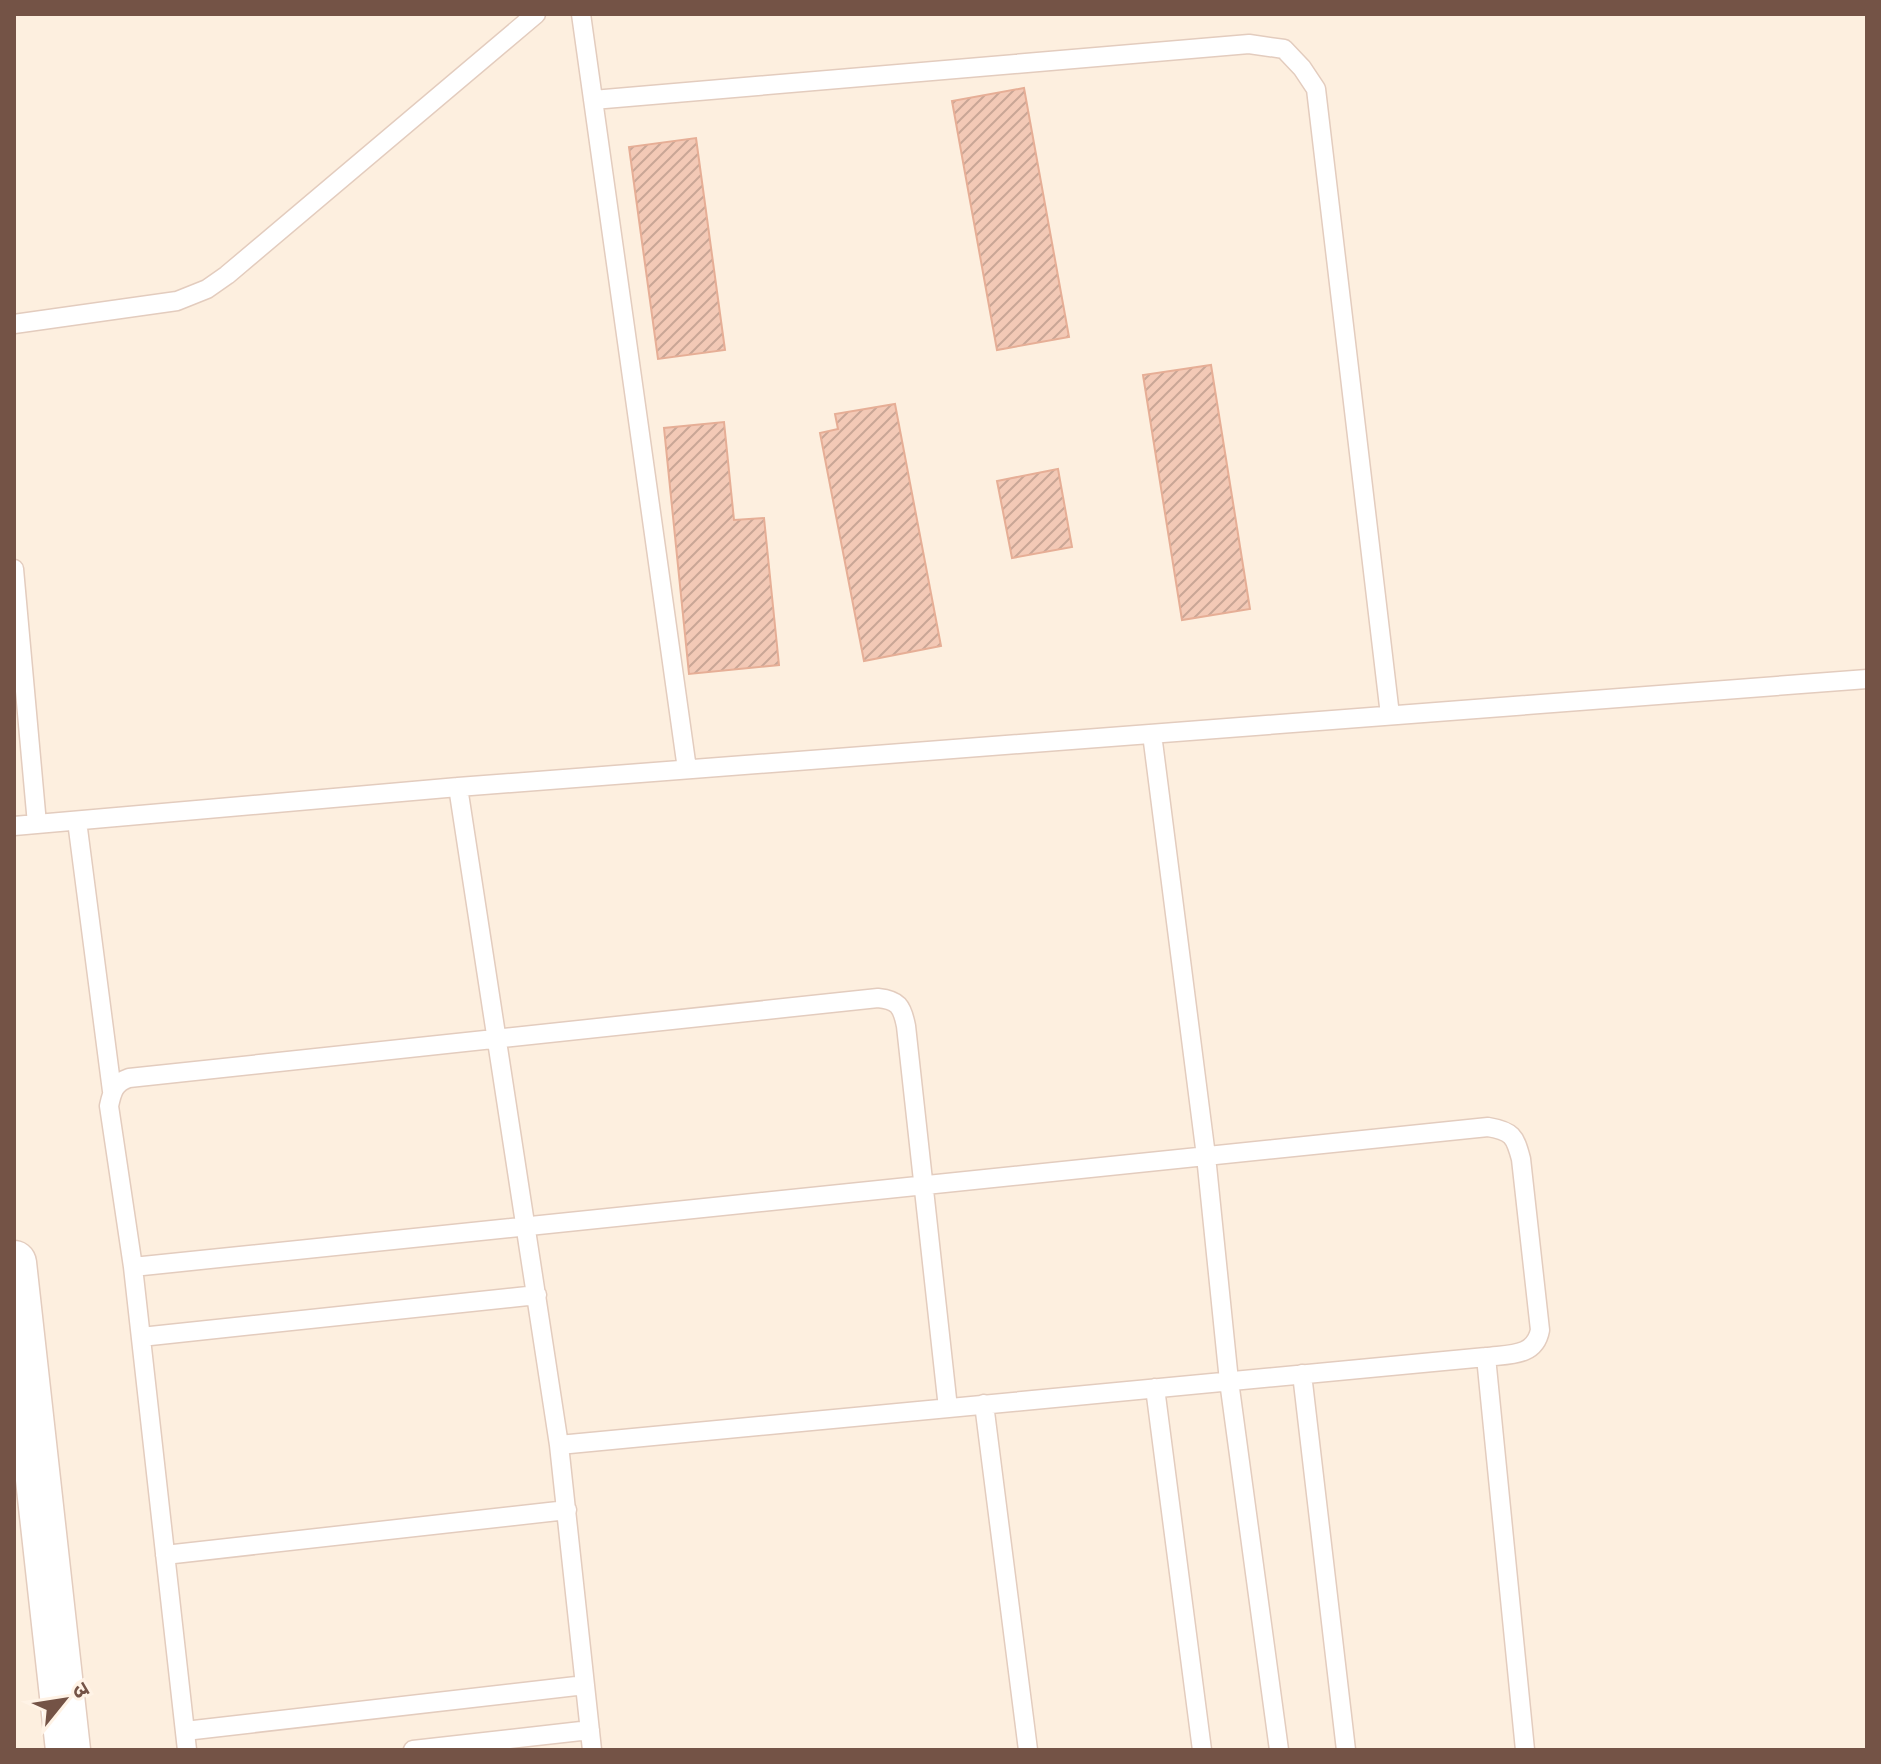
<svg xmlns="http://www.w3.org/2000/svg" width="1881" height="1764" font-family="Helvetica,'Noto Sans Devanagari',sans-serif">
<style>
.building{fill:url(#building-hatch);stroke:#e6ae96;stroke-width:2}
.lines{fill:none;stroke-linecap:round;stroke-linejoin:round}
.service-casing{stroke:#e3ccbe;stroke-width:21}
.tertiary-casing{stroke:#e3ccbe;stroke-width:47}
.service{stroke:#fff;stroke-width:18}
.tertiary{stroke:#fff;stroke-width:44}
</style>
<defs>
<pattern id="building-hatch" width="6" height="6" patternUnits="userSpaceOnUse" patternTransform="scale(2)"><rect width="6" height="6" fill="#f3c9b6"/><path d="M-1 1l2-2M0 6l6-6M5 7l2-2" fill="none" stroke="#c9a696"/></pattern>
</defs>
<rect width="100%" height="100%" fill="#fdefdf"/>
<path class="building" d="M1024,88L1069,337L997,350L952,101Z
M696,138L725,350L658,359L629,147Z
M1211,365L1250,609L1182,620L1143,375Z
M895,404L941,646L864,661L820,433L838,429L835,414Z
M724,422L734,520L764,518L779,665L689,674L664,428Z
M1058,469L1072,547L1012,558L997,481Z"/>
<g class="lines">
<g class="service-casing">
<path id="service" d="M581,14L687,769
M593,100L1249,44L1284,49L1302,68L1316,89L1390,715
M14,324L177,301L207,289L227,275L536,14
M14,569L37,824
M1152,734L1206,1156L1229,1381L1279,1750
M458,787L559,1445L592,1750
M77,821L112,1091
M14,826L458,787L1867,679
M133,1267L1488,1127C1512,1131 1515,1136 1521,1159L1540,1330C1535,1357 1509,1354 1486,1357
M141,1337L537,1295
M1302,1374L1346,1750
M1155,1388L1202,1750
M984,1404L1028,1750
M559,1445L1486,1357L1525,1750
M165,1555L567,1510
M185,1731L585,1685
M187,1750L133,1267L109,1106C112,1092 114,1083 129,1078L878,998C898,1000 902,1006 906,1026L948,1408
M413,1750L590,1730"/>
</g>
<g class="tertiary-casing">
<path id="tertiary" d="M14,1263L68,1750"/>
</g>
<use href="#service" class="service"/>
<use href="#tertiary" class="tertiary"/>
</g>
<rect width="1881" height="1764" fill="none" stroke="#745346" stroke-width="32"/>
<g transform="translate(64 1700) rotate(60)" stroke="#fff3e6" stroke-width="6" paint-order="stroke">
<path d="M0-6L14 30L0 20L-14 30Z" fill="#745346"/>
<text y="-12" font-size="22" font-weight="bold" text-anchor="middle" fill="#745346">उ</text>
</g>
</svg>
